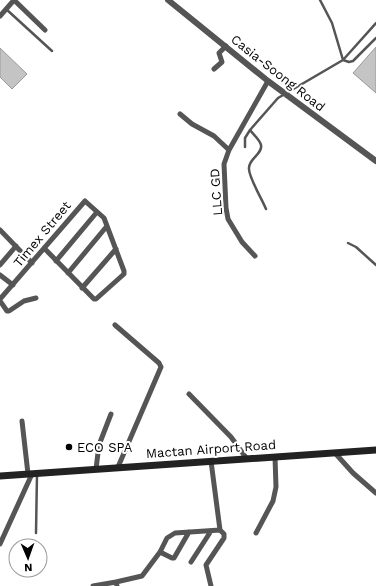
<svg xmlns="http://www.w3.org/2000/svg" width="376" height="586" font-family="'Work Sans',sans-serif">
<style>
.building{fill:#c4c4c4;stroke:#999}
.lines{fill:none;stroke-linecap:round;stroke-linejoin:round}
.service{stroke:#555;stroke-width:2.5}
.minor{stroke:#555;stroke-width:5}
.tertiary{stroke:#555;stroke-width:6}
.secondary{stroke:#222;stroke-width:7}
.poi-dot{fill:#000;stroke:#fff;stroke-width:1.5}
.labels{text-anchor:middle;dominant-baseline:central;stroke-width:4;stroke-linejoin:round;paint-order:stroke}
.street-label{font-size:13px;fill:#000;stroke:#fff}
.poi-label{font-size:13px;fill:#000;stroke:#fff;text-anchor:start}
</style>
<rect width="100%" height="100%" fill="#fff"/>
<path class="building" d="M376,47V93L353,73Z
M0,48L27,74L12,89L0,77Z"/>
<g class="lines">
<path class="service" d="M320,0L332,23L343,60L349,62L353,61L376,38
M6,9L52,51
M250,130C253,134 260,140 261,145C263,154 248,159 249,169C249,178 262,199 266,209
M245,147V138L250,130L278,98L343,60L376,23
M348,243L356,247L376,265
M36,533L37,474"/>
<path class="minor" d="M14,0L45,30
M0,16L14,0
M214,69L222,62L219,53L226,46
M180,114L192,124L214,136L229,150
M0,230L32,263
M255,256L242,242L228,219L226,208L224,164L229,150L268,81
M56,261L97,212
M0,265L16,246
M68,273L107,226
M0,275L13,285
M82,288L116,249
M0,299L85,201L104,218L124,271V274L96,299H94L44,248
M0,301L7,311H9L24,301L36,298
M115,325L159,363L161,367L118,467
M189,394L231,437L247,459
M22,421L28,474
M335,453L353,473L376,493
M96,469L99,445L111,414
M256,533L273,501L276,487L275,457
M0,544L32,474
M160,552L172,558H174L189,532
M191,562L211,531
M93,586L116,582
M117,586L116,582L142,576L160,552L167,538L175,533L220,530L211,461
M211,586L206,565L224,538V534L220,530"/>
<path class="tertiary" d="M168,0L268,81L376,161"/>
<path class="secondary" d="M0,476L376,450"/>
</g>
<circle class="poi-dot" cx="69" cy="447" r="4"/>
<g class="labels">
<g class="street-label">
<text transform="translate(278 73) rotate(38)">Casia-Soong Road</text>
<text transform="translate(216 192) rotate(-94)">LLC GD</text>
<text transform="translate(42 234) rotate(-50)">Timex Street</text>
<text transform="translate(211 449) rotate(-4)">Mactan Airport Road</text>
</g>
<g class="poi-label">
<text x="77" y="447">ECO SPA</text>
</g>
</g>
<g transform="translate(28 558) rotate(178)"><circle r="19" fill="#ffffff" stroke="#999999"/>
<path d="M0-3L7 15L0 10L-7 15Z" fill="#000000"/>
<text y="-6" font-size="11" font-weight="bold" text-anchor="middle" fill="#000000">N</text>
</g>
</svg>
